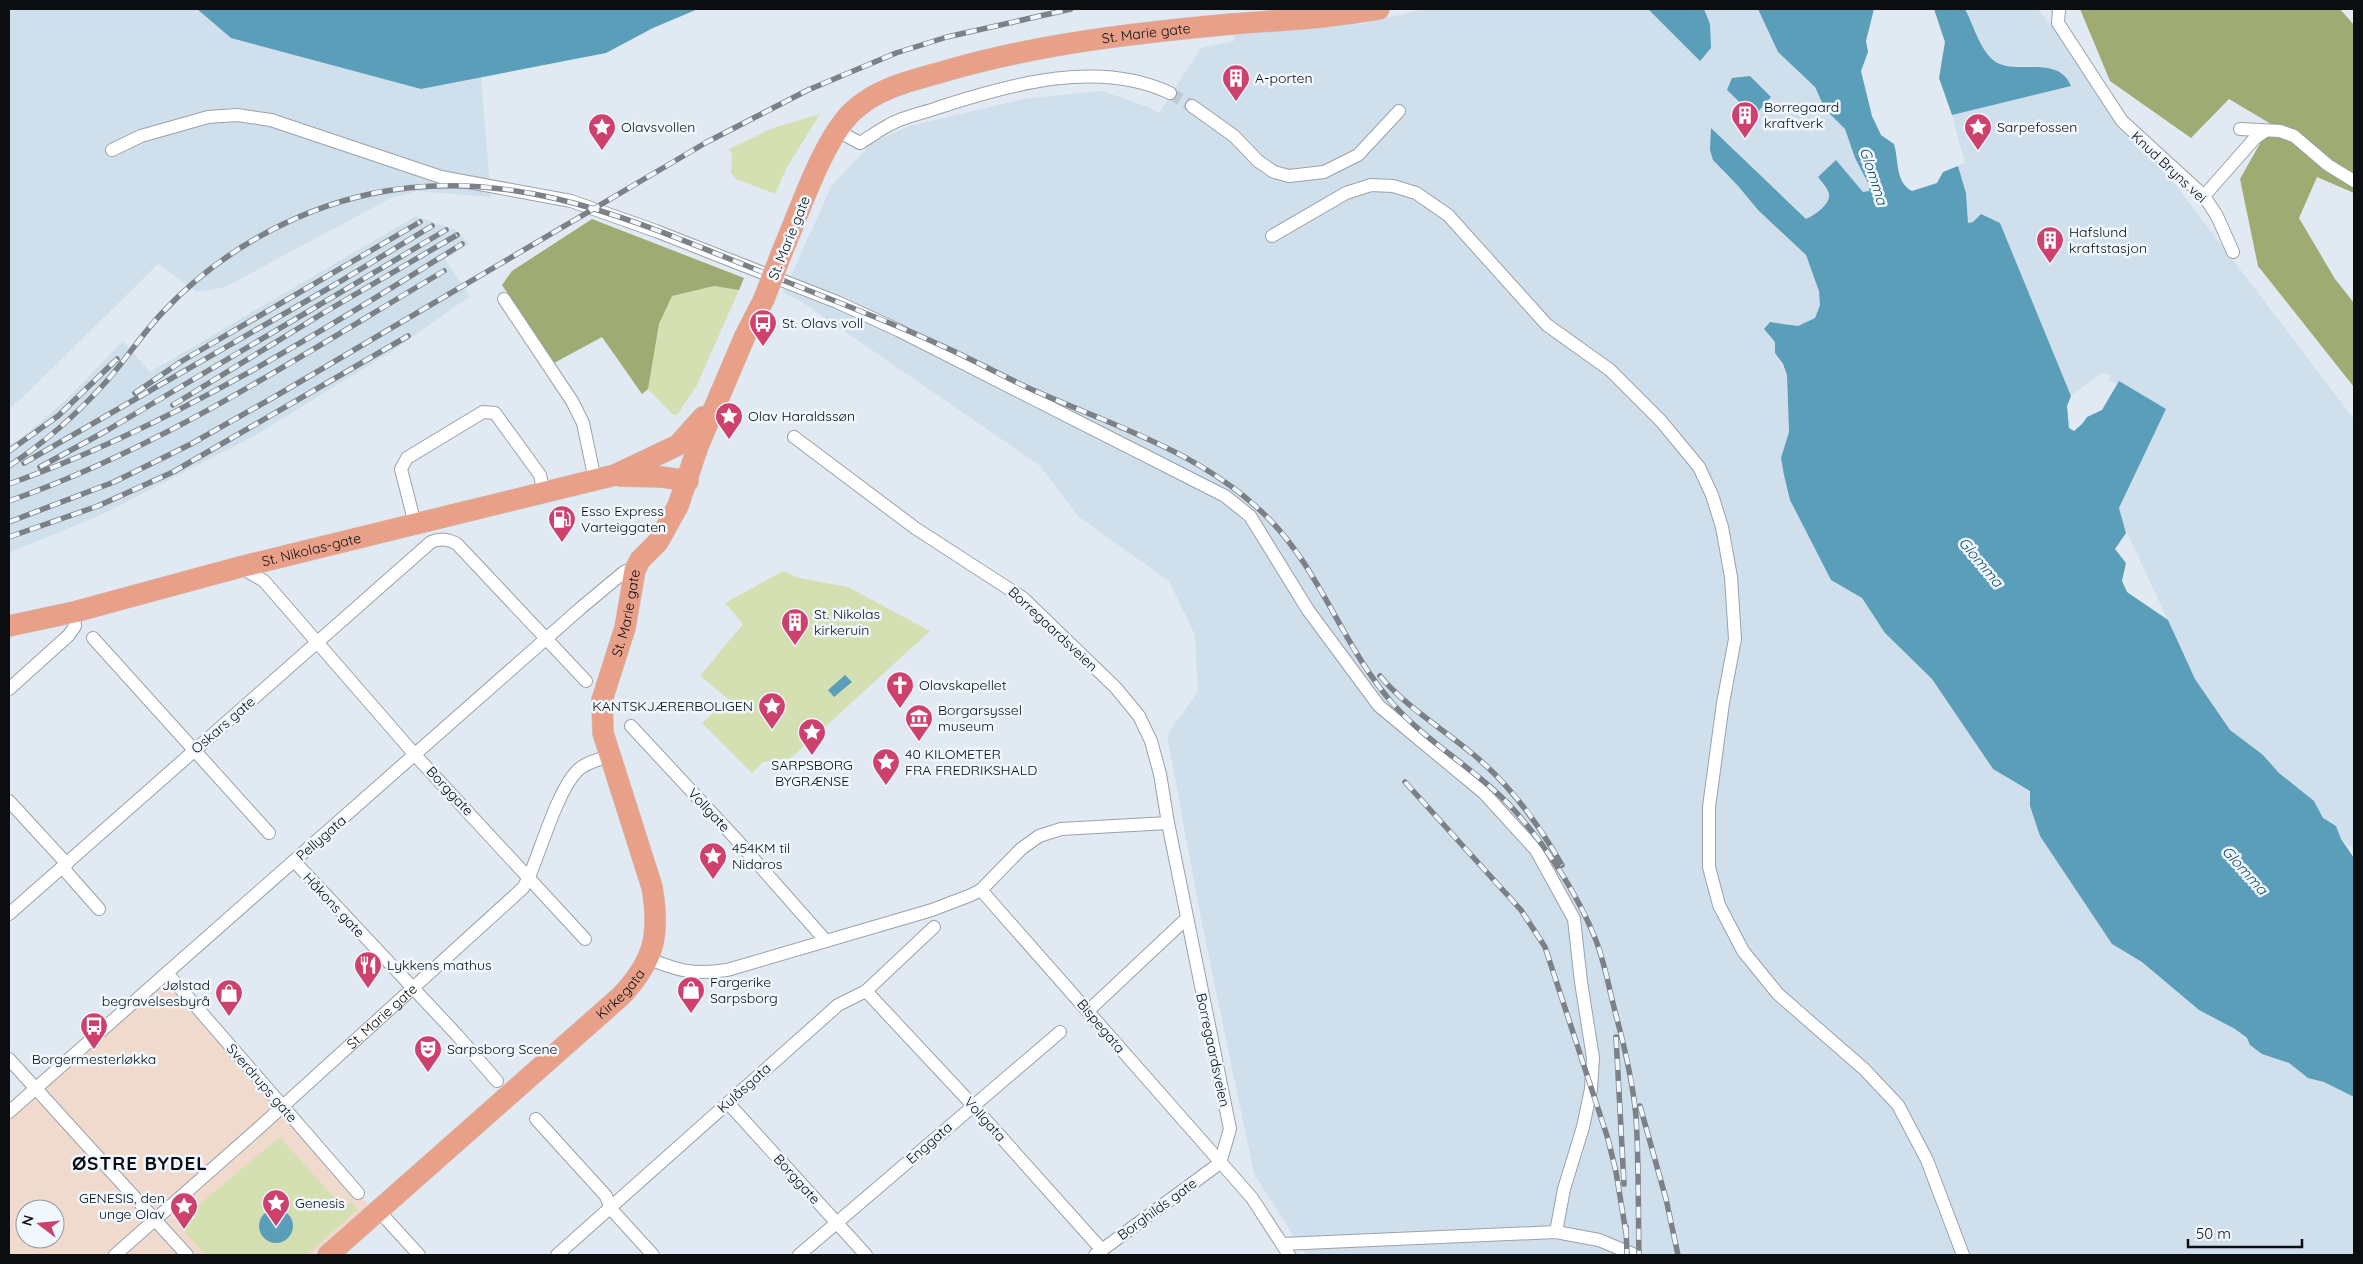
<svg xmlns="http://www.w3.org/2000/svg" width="2363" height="1264" font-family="Quicksand,sans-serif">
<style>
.commercial{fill:#f0dace;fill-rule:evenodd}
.built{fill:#d0dfec}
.green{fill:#d4e0b2;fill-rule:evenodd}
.forest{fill:#9eab72}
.water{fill:#5b9eba}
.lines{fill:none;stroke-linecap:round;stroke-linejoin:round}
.street-tunnel{stroke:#c1c9d0;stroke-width:12;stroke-dasharray:12 6;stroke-linecap:butt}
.street-casing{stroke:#9aa2a9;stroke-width:14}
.primary-casing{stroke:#c9caca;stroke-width:22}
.street{stroke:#fff;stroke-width:12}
.primary{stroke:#e9a089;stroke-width:21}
.rail-casing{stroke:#7b8187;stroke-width:5.5}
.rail{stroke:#f0f7fe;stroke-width:4;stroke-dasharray:11;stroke-linecap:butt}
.primary-bridge-casing{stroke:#c9caca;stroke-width:22;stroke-linecap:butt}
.primary-bridge{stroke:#e9a089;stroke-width:21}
.labels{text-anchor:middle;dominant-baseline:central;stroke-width:5;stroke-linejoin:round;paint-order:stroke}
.street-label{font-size:14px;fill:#0b0d10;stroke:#f0f7fe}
.poi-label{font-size:14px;fill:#0b0d10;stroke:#f0f7fe;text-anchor:start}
.water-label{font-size:15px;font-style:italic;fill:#174e63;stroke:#f0f7fe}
.district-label{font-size:19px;font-weight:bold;letter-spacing:1px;fill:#0b0d10;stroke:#f0f7fe}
</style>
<rect width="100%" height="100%" fill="#e1eaf2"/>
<path class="commercial" d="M167,973L369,1205L313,1255H9V1112ZM25,1209H55V1239H25Z"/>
<path class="built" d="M9,9H197L231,38L421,89L481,77L491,197L417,191L391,198L225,287L197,292L158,264L22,398L9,408Z
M1424,9H1648L1700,61L1710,24L1704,9H1752L1754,11L1758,9L1778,52L1815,87L1825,109L1845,129L1855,158L1870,187V191L1863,192L1836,160L1829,199L1816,214L1806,219L1711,128L1723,172L1739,187L1758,210L1806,255L1820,291V305L1815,318L1798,326L1783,323L1768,336L1775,342V353L1787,375L1789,432L1781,458L1790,500L1831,580L1862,598L1885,633L1932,679L1993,769L2030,791V806L2040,836L2112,944L2142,962L2199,1010L2235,1029L2262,1054L2289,1063L2308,1078L2324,1082L2354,1097V1255H1306L1254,1174L1201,919L1167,735L1198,692L1195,635L1169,581L1079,517L1039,465L799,300L783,293L832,185L873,142L909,126L1029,98L1102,91L1151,108L1159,113L1201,48L1234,41V34L1362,24Z
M1965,9H2038L2064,41L2120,129L2162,167L2354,419V849L2341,839L2336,826L2323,818L2314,801L2279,773L2263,755L2230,730L2195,679L2125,528L2119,509L2166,409L2119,381L2118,384L2108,380L2111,375L2102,373L2071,396L2000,223L1981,214L1973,222L1968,224L1966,193L1958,166L1965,163L1952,115L2070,86L2041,67L2003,65L1994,62L1987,55Z
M416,216L456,230L470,244L445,259L470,296L394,350L254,436L105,513L9,553V445L24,436L64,402L123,341L150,372Z"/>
<path class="green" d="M820,114L787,167L775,194L736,179L731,173L732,155L729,149L773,128Z
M714,286L739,290L696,387L677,415L672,414L648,389L659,324L672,295Z
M783,571L799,578L848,587L930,631L791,758L763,762L752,773L702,723L728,699L700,676L743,624L725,603Z
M280,1137L344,1209L351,1202L357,1210L307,1255H206L183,1231L182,1219ZM275,1208C285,1209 291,1214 293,1225L287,1239L277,1243L266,1240L260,1232L259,1221Z"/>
<path class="forest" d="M2080,9H2340L2354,25V193L2317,177L2299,218L2335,279L2354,303V387L2258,266L2240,179L2271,124L2229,99L2191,138L2110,81Z
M592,219L744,278L739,290L714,286L672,296L659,324L648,389L642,394L602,337L554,363L502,285L512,271Z"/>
<path class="water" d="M197,9H698L653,28L606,53L421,89L231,38Z
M1648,9H1704L1710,24L1711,48L1700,61Z
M1758,9H1874L1866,41L1868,52L1861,71L1872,116L1881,135L1894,144C1899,161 1895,182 1912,191L1937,183L1943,172L1958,166L1966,193L1968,223L1973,222L1981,214L2000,223L2071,396L2067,406L2069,428L2074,431L2082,424L2087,417L2102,410L2119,381L2166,409L2119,508L2126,533L2115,549L2126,563L2122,581L2127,592L2168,620L2195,679L2230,730L2263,755L2279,773L2314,801L2323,818L2336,826L2341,839L2354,858V1097L2324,1082L2308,1078L2289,1063L2262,1054L2250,1045L2247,1038L2235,1029L2199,1010L2142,962L2112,944L2040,836L2030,806V791L1993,769L1932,679L1885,633L1862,598L1831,580L1790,500L1784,475L1781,458L1789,432L1787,375L1783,364L1775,353V342L1764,329L1770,322L1798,326L1815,318L1820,305L1819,291L1806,255L1758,210L1739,187L1713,160L1710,150L1711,128L1806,219C1815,215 1834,202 1828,191C1826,186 1821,181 1818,177L1836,160L1863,192L1869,191L1870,187L1855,158L1845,129L1825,109L1815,87L1778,52Z
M1934,9H1965C1973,24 1980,49 1993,60C2013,77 2058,53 2071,86L1952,115L1939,78L1945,42Z
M1750,76L1771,97L1754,116L1727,90L1732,78Z
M845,675L852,682L834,697L828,690Z
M259 1226a17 17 0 1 1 34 0a17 17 0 1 1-34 0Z"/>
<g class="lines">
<path class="street-tunnel" d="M1170,93L1192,106"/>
<g class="street-casing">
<g id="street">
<path d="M2059,9L2058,23L2122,121L2204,196L2217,216L2233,252"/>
<path d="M1192,106L1234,136L1258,161L1274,172L1289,176L1324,172L1358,155L1399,111"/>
<path d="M2240,129L2280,131L2294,136L2328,165L2354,181"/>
<path d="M836,130L860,143C870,137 879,130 889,125C904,116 924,113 940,107C1011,84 1099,59 1170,93"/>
<path d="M112,150L141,136L208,117L237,115L271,120L441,177L571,201L656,231L837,302L898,330L1225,496L1250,516L1308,610L1379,706L1484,793L1536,850L1574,919L1581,982L1593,1058L1591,1089L1583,1127L1564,1189L1556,1232"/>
<path d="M2204,196L2255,138L2265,131"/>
<path d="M1272,236L1346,193L1371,185L1393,186L1416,193L1448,215L1547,325L1610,370L1661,421L1699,467L1712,495L1722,527L1731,577L1735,639L1723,703L1709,807V867L1719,905L1743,951L1778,994L1864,1069L1898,1105L1927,1160L1963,1255"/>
<path d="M504,299L572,401L583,423L595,480"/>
<path d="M415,524L401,469L407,458L483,412L495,413L540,475L544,493"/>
<path d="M240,567L264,581L416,756L585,939"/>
<path d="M93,638L269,833"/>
<path d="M9,689L69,635L75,626L74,612"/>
<path d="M631,726L736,839L826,941"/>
<path d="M9,801L67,864"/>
<path d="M1168,823L1230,1129L1220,1163"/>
<path d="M294,861L457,1035L497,1081"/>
<path d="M62,867L99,909"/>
<path d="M981,890L1252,1198L1289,1255"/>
<path d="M9,914L431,542C441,538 448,539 457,544L586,681"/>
<path d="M649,959C680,971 693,975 727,970L932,910L971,895L981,890L1021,849L1039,836L1061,829L1168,823L1160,774L1151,741L1139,716L1116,688L1023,598L915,528L794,437"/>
<path d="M167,973L358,1193"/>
<path d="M866,991L966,1098L1102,1250"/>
<path d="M1088,1011L1187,918"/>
<path d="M9,1059L187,1255"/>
<path d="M728,1103L866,1255"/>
<path d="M9,1112L582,607L624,572L631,569L635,570"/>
<path d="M536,1119L606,1196L611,1209L653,1255"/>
<path d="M378,1210L419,1255"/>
<path d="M1282,1244L1556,1232L1599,1240L1635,1255"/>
<path id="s1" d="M115,1255L261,1126L523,888L529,877C541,849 558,790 577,771C586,762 598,760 609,756"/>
<path d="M557,1255L838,1005L866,991L934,927"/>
<path d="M799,1255L1060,1032"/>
<path d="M1095,1255L1220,1163"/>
</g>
</g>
<g class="primary-casing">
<g id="primary">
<path id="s2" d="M782,252C799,213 823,139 853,111C878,88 910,81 942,72C1036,44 1135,33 1232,24C1282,20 1330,18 1379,9"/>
<path d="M621,476L662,477L688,481"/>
<path id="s3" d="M9,626L74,612L240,567L615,475L678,445L703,417"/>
<path id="s4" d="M328,1255L621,996C655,960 660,934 652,887L603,733L602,700L625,628L635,570L640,560L658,542L678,506L698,446L745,336L764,299"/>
</g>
</g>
<use href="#street" class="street"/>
<use href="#primary" class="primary"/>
<g class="rail-casing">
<path id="rail" d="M135,393L182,361L420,222
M173,405L325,312L457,235
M9,451L58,416L117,359
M24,463L336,284L432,226
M9,466C44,443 76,415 104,384C125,361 141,335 163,312C217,254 292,211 370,194C519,162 646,227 780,279C834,301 888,321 940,345C972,359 1002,376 1033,390C1114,426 1201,452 1265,515C1321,569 1342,647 1394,705C1430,745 1479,771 1515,811C1546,846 1578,895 1595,938C1605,962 1609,990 1616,1015C1625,1049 1633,1082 1636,1117C1639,1163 1638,1209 1639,1255
M40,467L106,431L446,230
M9,484C169,427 318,334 462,244
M9,501C164,447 303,354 444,271
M9,522L114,482L191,444L281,393L707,142L808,90L896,53L947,37L1071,9
M9,537L98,506L173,472L408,336
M1380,676C1407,708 1442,728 1474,755C1511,786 1538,823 1562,865
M1405,782L1521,910L1545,947L1608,1139L1616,1172L1626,1233
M1616,1037L1624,1184
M1640,1106L1666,1199L1678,1255
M1626,1227L1627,1255"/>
</g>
<use href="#rail" class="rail"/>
<g class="primary-bridge-casing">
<path id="primary-bridge" d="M764,299L782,252"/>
</g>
<use href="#primary-bridge" class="primary-bridge"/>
</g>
<defs>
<g id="building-pin" transform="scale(1.4375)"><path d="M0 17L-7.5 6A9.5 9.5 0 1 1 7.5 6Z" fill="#ce416d" stroke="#f0f7fe"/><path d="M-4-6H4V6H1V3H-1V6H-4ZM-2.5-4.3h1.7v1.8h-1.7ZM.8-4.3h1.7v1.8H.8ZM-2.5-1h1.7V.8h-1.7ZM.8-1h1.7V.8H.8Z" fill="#fff"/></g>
<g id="sight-pin" transform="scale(1.4375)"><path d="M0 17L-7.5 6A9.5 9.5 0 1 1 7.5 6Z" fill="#ce416d" stroke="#f0f7fe"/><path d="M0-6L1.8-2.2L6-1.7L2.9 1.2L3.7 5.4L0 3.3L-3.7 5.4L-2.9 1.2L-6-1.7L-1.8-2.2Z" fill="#fff"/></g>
<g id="bus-pin" transform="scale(1.4375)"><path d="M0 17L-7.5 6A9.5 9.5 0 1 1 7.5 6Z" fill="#ce416d" stroke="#f0f7fe"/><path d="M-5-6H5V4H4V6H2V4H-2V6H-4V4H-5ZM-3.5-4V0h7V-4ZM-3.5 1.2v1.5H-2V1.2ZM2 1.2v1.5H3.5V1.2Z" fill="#fff"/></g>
<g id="fuel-pin" transform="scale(1.4375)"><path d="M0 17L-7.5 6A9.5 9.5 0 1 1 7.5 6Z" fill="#ce416d" stroke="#f0f7fe"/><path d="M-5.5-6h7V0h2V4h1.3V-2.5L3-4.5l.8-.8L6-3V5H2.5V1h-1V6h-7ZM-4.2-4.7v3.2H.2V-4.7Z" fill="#fff"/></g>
<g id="church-pin" transform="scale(1.4375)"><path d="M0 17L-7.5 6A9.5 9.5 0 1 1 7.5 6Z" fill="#ce416d" stroke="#f0f7fe"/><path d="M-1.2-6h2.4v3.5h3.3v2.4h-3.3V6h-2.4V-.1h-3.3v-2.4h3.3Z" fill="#fff"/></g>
<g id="museum-pin" transform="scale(1.4375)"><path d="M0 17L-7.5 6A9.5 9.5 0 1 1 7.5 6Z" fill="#ce416d" stroke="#f0f7fe"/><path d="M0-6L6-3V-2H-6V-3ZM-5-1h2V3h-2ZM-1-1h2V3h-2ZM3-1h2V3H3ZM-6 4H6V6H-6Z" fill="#fff"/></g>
<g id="restaurant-pin" transform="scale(1.4375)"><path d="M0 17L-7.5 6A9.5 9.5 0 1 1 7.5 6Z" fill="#ce416d" stroke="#f0f7fe"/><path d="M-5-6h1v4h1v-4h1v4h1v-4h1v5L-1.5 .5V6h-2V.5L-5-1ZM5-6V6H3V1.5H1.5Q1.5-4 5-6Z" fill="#fff"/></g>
<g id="shop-pin" transform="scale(1.4375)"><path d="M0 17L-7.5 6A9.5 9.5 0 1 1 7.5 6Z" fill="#ce416d" stroke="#f0f7fe"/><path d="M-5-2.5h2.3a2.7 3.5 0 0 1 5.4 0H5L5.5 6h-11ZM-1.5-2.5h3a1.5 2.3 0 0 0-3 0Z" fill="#fff"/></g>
<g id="theatre-pin" transform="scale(1.4375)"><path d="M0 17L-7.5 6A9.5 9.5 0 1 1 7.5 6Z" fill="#ce416d" stroke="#f0f7fe"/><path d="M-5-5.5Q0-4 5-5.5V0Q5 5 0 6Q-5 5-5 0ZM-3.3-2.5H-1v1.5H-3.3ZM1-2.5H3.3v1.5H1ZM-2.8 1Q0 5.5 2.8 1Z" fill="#fff"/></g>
</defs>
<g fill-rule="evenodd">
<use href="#building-pin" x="1236" y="78"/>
<use href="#building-pin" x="1745" y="115"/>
<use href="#sight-pin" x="602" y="127"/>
<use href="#sight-pin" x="1978" y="127"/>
<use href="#building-pin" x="2050" y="240"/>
<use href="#bus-pin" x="763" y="323"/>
<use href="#sight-pin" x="729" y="416"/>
<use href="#fuel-pin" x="562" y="519"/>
<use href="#building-pin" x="795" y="622"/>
<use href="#church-pin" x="900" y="685"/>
<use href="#sight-pin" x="772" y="706"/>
<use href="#museum-pin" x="919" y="718"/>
<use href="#sight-pin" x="812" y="732"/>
<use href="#sight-pin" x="886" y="762"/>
<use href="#sight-pin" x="713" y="856"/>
<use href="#restaurant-pin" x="368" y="965"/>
<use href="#shop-pin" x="691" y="990"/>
<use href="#shop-pin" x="229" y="993"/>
<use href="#bus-pin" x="94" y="1026"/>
<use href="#theatre-pin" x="428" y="1049"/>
<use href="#sight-pin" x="276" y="1203"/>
<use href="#sight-pin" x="184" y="1206"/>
</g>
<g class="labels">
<g class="street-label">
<text stroke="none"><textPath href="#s2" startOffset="465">St. Marie gate</textPath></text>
<text transform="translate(2169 167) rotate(43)">Knud Bryns vei</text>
<text transform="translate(789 238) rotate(-68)">St. Marie gate</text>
<text stroke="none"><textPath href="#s3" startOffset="312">St. Nikolas-gate</textPath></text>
<text stroke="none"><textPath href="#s4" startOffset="795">St. Marie gate</textPath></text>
<text transform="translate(1053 629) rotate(43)">Borregaardsveien</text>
<text transform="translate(223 725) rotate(-41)">Oskars gate</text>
<text transform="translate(450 791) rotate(47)">Borggate</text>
<text transform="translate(709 810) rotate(47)">Vollgate</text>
<text transform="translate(321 838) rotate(-41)">Pellygata</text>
<text transform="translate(334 905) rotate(47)">Håkons gate</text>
<text stroke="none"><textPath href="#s4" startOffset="392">Kirkegata</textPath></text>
<text stroke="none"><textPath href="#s1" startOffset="358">St. Marie gate</textPath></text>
<text transform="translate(1101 1026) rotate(50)">Bispegata</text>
<text transform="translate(1213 1050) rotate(78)">Borregaardsveien</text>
<text transform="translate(262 1083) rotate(49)">Sverdrups gate</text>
<text transform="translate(744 1088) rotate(-42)">Kulåsgata</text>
<text transform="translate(985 1119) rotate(48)">Vollgata</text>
<text transform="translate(929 1143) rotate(-41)">Enggata</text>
<text transform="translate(797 1179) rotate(48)">Borggate</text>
<text transform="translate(1157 1209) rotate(-36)">Borghilds gate</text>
</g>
<g class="poi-label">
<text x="1255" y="78">A-porten</text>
<text x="1764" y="107">Borregaard<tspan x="1764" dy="16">kraftverk</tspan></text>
<text x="621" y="127">Olavsvollen</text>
<text x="1997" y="127">Sarpefossen</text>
<text x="2069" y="232">Hafslund<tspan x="2069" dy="16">kraftstasjon</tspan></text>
<text x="782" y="323">St. Olavs voll</text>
<text x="748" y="416">Olav Haraldssøn</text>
<text x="581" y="511">Esso Express<tspan x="581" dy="16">Varteiggaten</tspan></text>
<text x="814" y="614">St. Nikolas<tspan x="814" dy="16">kirkeruin</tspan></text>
<text x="919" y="685">Olavskapellet</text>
<text x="753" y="706" text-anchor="end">KANTSKJÆRERBOLIGEN</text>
<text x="938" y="710">Borgarsyssel<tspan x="938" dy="16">museum</tspan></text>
<text x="905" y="754">40 KILOMETER<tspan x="905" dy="16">FRA FREDRIKSHALD</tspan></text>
<text x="812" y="765" text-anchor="middle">SARPSBORG<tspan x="812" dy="16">BYGRÆNSE</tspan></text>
<text x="732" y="848">454KM til<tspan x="732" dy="16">Nidaros</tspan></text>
<text x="387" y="965">Lykkens mathus</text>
<text x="710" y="982">Fargerike<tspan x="710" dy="16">Sarpsborg</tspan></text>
<text x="210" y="985" text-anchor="end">Jølstad<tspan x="210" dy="16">begravelsesbyrå</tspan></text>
<text x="447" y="1049">Sarpsborg Scene</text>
<text x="94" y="1059" text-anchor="middle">Borgermesterløkka</text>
<text x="165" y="1198" text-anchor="end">GENESIS, den<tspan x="165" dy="16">unge Olav</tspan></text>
<text x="295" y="1203">Genesis</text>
</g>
<g class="water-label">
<text transform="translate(1874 176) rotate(72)">Glomma</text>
<text transform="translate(1981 562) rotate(50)">Glomma</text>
<text transform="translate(2245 870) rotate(48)">Glomma</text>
</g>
<g class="district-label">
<text x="140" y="1163">ØSTRE BYDEL</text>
</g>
</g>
<rect width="2363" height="1264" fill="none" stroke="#0b0d10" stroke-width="20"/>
<g transform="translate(40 1224) rotate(286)"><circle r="24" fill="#f0f7fe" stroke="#94999f"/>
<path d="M0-4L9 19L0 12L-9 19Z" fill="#ce416d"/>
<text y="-8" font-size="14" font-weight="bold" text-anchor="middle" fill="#0b0d10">N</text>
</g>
<path d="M2188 1239v8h114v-8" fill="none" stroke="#0b0d10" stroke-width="2.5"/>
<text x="2196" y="1239" font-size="15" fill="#0b0d10" stroke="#f0f7fe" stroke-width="4" paint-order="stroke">50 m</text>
</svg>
